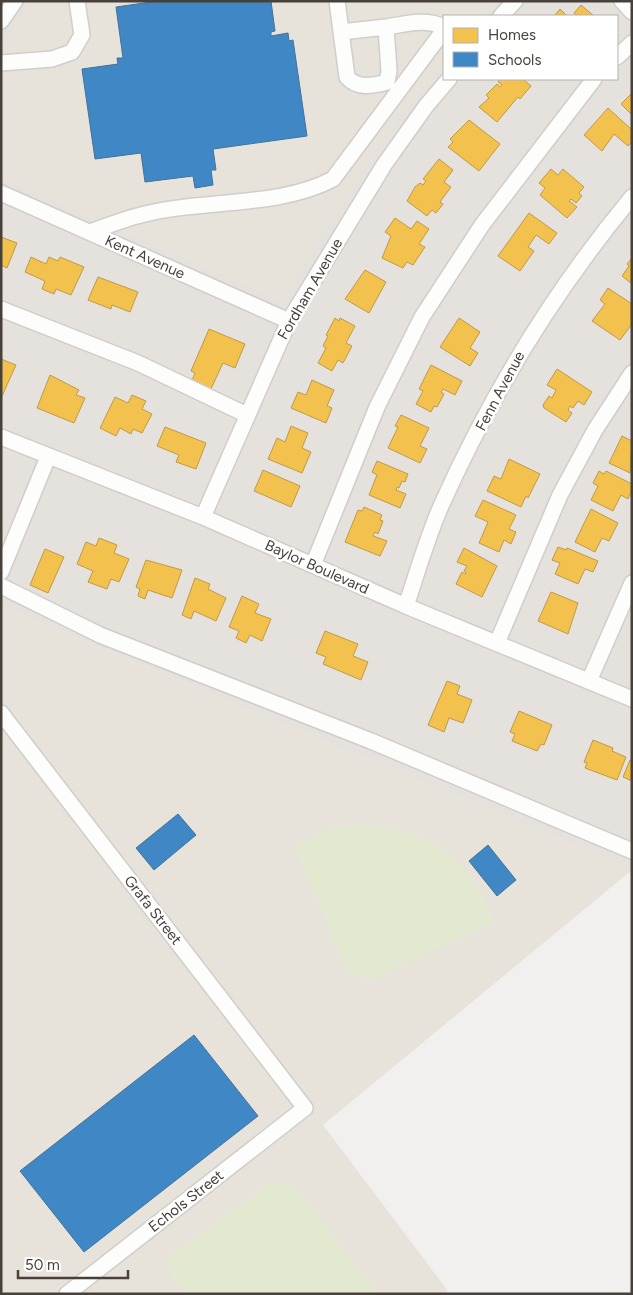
<svg xmlns="http://www.w3.org/2000/svg" width="633" height="1295" font-family="Figtree,sans-serif">
<style>
.residential{fill:#e5e1dc;fill-rule:evenodd}
.education{fill:#e7e2da}
.green{fill:#e3e9d1}
.homes{fill:#f2c14e;stroke:#bf9a48}
.schools{fill:#3f88c5;stroke:#42729b}
.lines{fill:none;stroke-linecap:round;stroke-linejoin:round}
.minor-casing{stroke:#d0cecb;stroke-width:18}
.minor{stroke:#fdfdfc;stroke-width:15}
.labels{text-anchor:middle;dominant-baseline:central;stroke-width:5;stroke-linejoin:round;paint-order:stroke}
.street-label{font-size:15px;fill:#48403a;stroke:#fff}
</style>
<rect width="100%" height="100%" fill="#f2f0ee"/>
<path class="residential" d="M1,1H632V870L1,606ZM444,16H617V79H444Z"/>
<path class="education" d="M30,1H499L485,16H444V61L375,149L280,301L1,179V45Z
M1,606L632,870L323,1125L448,1291L444,1294H1Z"/>
<path class="green" d="M361,824C381,826 401,829 420,837C452,850 486,888 493,922L369,981L346,970L293,845L331,828Z
M273,1181L294,1186L378,1294H186C174,1283 165,1273 170,1256Z"/>
<path class="homes" d="M581,5L594,16H576L574,13Z
M560,9L567,16H554Z
M500,79H523L531,86L520,99L518,97L497,122L479,107L489,98L486,95L497,84L500,87L502,85L498,82Z
M632,93V115L621,104Z
M608,108L632,130V142L628,146L614,134L602,151L584,135Z
M469,120L500,144L479,171L448,147L453,142L450,139Z
M439,159L453,170L444,182L451,187L440,202L443,204L436,213L432,210L427,216L407,201L415,187L420,183L423,185L426,181L423,179Z
M551,169L558,175L563,169L584,187L579,193L582,196L576,203L571,199L569,201L577,207L567,218L540,195L545,188L539,183Z
M529,213L557,233L549,244L536,235L528,247L534,251L520,271L498,256Z
M395,218L411,229L417,221L429,229L419,244L425,247L413,265L407,262L403,268L382,258L391,236L385,232Z
M1,237L17,243L7,268L1,265Z
M31,257L46,264L49,257L58,261L60,257L84,267L71,295L56,289L54,294L42,289L45,281L25,272Z
M632,258V284L622,276L629,266L627,264Z
M365,270L386,282L369,313L345,299Z
M98,277L138,292L130,312L112,305L111,309L88,300Z
M608,288L632,304V324L620,340L592,321L605,304L600,300Z
M335,318L339,321L340,318L355,326L346,343L352,346L343,363L338,360L332,371L318,363L326,348L323,346L328,336L326,335Z
M459,318L480,332L470,348L478,353L470,366L440,347Z
M209,329L245,344L235,368L223,363L210,391L191,383L195,373L191,371Z
M1,359L16,365L2,396L1,395Z
M431,365L462,381L455,395L443,389L441,392L444,394L437,407L434,406L431,412L416,404L423,391L419,389Z
M557,369L592,392L584,405L578,401L573,408L570,406L568,410L572,413L566,422L544,408L543,405L549,396L552,398L556,390L547,385Z
M50,375L79,390L76,395L85,398L74,423L37,408Z
M312,380L334,390L327,406L332,408L326,423L291,408L298,392L306,395Z
M132,395L146,401L142,409L152,414L142,433L133,429L131,434L120,428L116,436L100,428L115,397L128,403Z
M401,415L429,428L420,446L427,449L420,463L388,448L398,427L395,426Z
M291,426L308,433L302,448L311,452L302,473L268,459L277,438L285,442Z
M165,427L206,443L196,469L176,462L179,455L157,446Z
M622,436L632,441L630,473L609,463Z
M509,459L540,474L528,498L526,496L521,507L487,491L494,476L501,479Z
M377,461L408,474L405,482L402,481L399,488L397,487L396,490L406,494L400,508L369,495L377,475L372,472Z
M263,470L300,486L291,507L254,491Z
M599,471L604,474L606,471L632,484V490L628,499L621,495L613,511L591,500L598,486L593,483Z
M483,500L516,515L509,529L516,532L511,544L504,540L499,552L479,543L488,522L475,516Z
M364,507L382,515L380,520L383,521L378,534L375,532L373,536L387,541L380,556L345,542L358,510L362,511Z
M591,509L618,523L609,541L602,538L595,552L575,542Z
M99,538L117,545L114,553L129,559L119,582L111,579L107,589L88,582L93,571L77,564L86,542L96,546Z
M558,547L566,550L567,548L598,561L593,572L585,569L578,584L555,574L560,563L552,560Z
M464,548L497,566L482,597L456,584L462,572L465,574L466,572L464,571L467,566L457,562Z
M45,549L64,557L48,593L30,585Z
M146,560L182,570L172,598L148,590L145,599L138,596L140,589L136,587Z
M195,578L210,584L208,589L226,598L216,621L194,611L191,619L182,615Z
M551,592L578,603L568,634L538,621Z
M242,596L259,604L255,613L271,619L262,641L250,635L246,643L236,638L239,631L229,627Z
M325,631L358,644L353,656L368,662L361,680L323,664L326,657L316,653Z
M447,681L460,686L457,694L472,700L463,723L449,718L444,732L428,725Z
M519,711L552,725L544,745L541,744L537,751L512,741L515,734L510,732Z
M593,740L613,748L612,751L626,757L617,780L585,768L587,763L584,762Z
M630,760H632V781L623,777Z"/>
<path class="schools" d="M158,1H271L275,31L271,32V36L288,33L289,41L293,40L307,136L213,149L216,170H211L213,185L195,188L193,176L145,182L141,153L95,159L82,69L118,64L117,58H123L116,7Z
M178,814L196,835L154,870L136,848Z
M488,845L516,880L497,896L469,861Z
M194,1035L258,1116L84,1252L20,1171Z"/>
<g class="lines">
<g class="minor-casing">
<path id="minor" d="M337,1L347,77C357,89 372,86 387,82L389,71L386,27L341,32
M622,1L632,12
M501,16L515,1
M1,21L15,1
M386,27C406,24 425,18 444,27
M617,57L632,43
M1,63L52,59L72,52L82,35L77,1
M1,193L289,321
M90,232C107,226 124,219 141,215C201,199 279,208 333,179L444,30
M1,309L138,363L247,415
M1,437L203,517L406,606L632,699
M203,517L289,321L384,165L426,106L449,79
M313,565L377,407L422,317L482,225L594,79
M1,572L48,457
M1,586L100,635L371,741L632,851
M406,606C417,573 427,538 441,506C491,394 554,291 632,197
M497,643L560,495L595,430L632,373
M589,681L632,583
M1,713L305,1108L67,1294"/>
</g>
<use href="#minor" class="minor"/>
</g>
<g class="labels">
<g class="street-label">
<text transform="translate(145 257) rotate(24)">Kent Avenue</text>
<text transform="translate(310 289) rotate(-60)">Fordham Avenue</text>
<text transform="translate(500 391) rotate(-62)">Fenn Avenue</text>
<text transform="translate(317 567) rotate(24)">Baylor Boulevard</text>
<text transform="translate(153 910) rotate(52)">Grafa Street</text>
<text transform="translate(186 1201) rotate(-38)">Echols Street</text>
</g>
</g>
<rect width="633" height="1295" fill="none" stroke="#48403a" stroke-width="5"/>
<rect x="443" y="15" width="175" height="65" fill="#ffffff" stroke="#b6b3b0"/>
<rect x="453" y="28" width="25" height="15" fill="#f2c14e" stroke="#b6b3b0"/>
<text x="488" y="40" font-size="15" fill="#48403a">Homes</text>
<rect x="453" y="52" width="25" height="15" fill="#3f88c5" stroke="#b6b3b0"/>
<text x="488" y="65" font-size="15" fill="#48403a">Schools</text>
<path d="M18 1270v8h110v-8" fill="none" stroke="#48403a" stroke-width="2.5"/>
<text x="25" y="1270" font-size="15" fill="#48403a" stroke="#ffffff" stroke-width="4" paint-order="stroke">50 m</text>
</svg>
